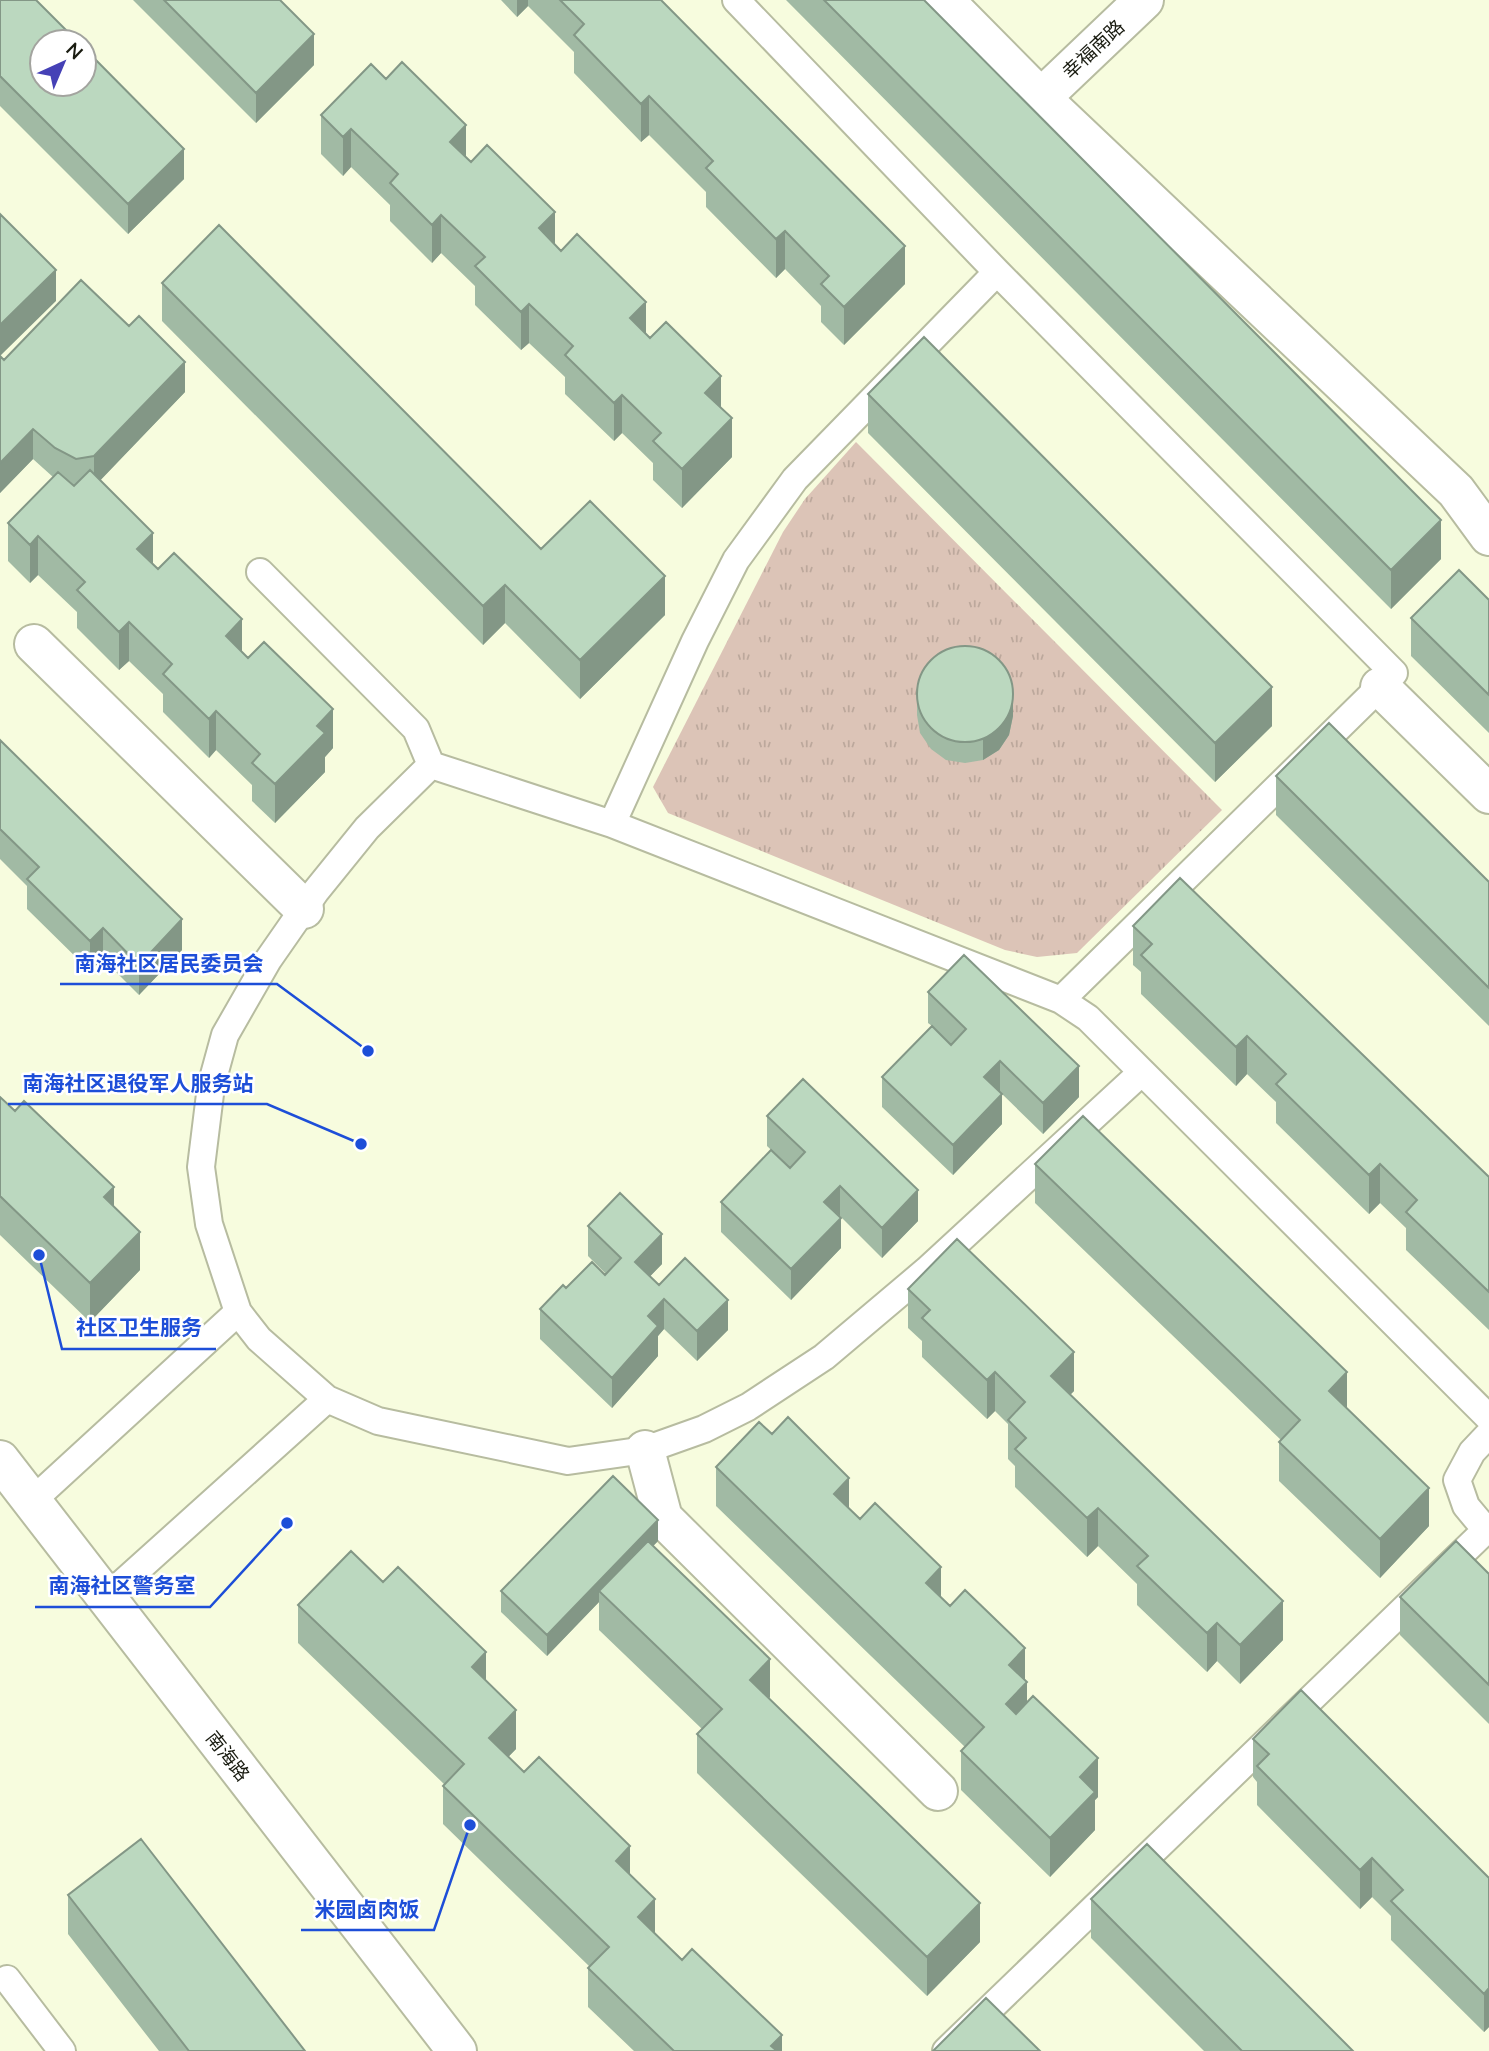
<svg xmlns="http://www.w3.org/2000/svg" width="1489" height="2051" font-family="Mulish,'Noto Sans SC',sans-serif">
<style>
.grass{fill:url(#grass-tufts)}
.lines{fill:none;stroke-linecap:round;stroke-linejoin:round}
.lane-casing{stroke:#b7bca0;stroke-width:30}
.street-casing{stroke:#b7bca0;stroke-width:42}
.secondary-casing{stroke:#b7bca0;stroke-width:42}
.lane{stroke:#fff;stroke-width:26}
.street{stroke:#fff;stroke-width:38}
.secondary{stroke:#fff;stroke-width:38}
.wall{fill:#a1baa4}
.shaded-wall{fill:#839786}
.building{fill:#bbd8bf;stroke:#839786;stroke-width:2}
.labels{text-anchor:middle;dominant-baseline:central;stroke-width:5;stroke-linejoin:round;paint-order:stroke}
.street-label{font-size:19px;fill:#191b10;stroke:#fff}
.leader{fill:none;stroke:#1d4ed8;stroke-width:2.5}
.callout-dot{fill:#1d4ed8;stroke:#fff;stroke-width:2.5}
.callout-label{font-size:21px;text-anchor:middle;font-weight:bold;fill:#1d4ed8;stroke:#fff;stroke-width:5;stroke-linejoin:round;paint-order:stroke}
</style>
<defs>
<pattern id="grass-tufts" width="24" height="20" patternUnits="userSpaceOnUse" patternTransform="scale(1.75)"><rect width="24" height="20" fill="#dcc4b7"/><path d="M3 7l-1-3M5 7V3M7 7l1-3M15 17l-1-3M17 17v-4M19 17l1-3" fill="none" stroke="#bca89c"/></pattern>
</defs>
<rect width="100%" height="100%" fill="#f7fcde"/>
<path class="grass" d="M856,442L1222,810L1077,953L1037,957L1005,950L668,813L653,787L783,532L805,499Z"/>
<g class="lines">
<g class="lane-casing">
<path id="lane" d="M736,0L997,272L1394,673L1061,1000
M260,572L416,729L431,765L612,824L1061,1000L1088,1018L1489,1418
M431,765L367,828L316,891L268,960L225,1035L211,1086L201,1167L209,1224L238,1312L259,1339L327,1399L378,1421L568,1461L645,1450L704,1429L748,1407L824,1357L927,1270L1142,1072
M612,824L695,641L736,560L795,479L997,272
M32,1501L238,1312
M106,1598L327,1399
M7,1979L62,2051
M946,2051L1486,1530L1466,1506L1457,1480L1472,1452L1489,1434"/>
</g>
<g class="street-casing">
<path id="street" d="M944,0L1041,98L1456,491L1489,536
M1041,98L1144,0
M34,644L304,909
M1380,687L1489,794
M645,1450L663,1518L938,1791"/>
</g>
<g class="secondary-casing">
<path id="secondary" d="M0,1460L457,2051"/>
</g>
<use href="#lane" class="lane"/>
<use href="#street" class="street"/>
<use href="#secondary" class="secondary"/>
</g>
<path class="wall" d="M0,0L184,179L128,234L0,106Z
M133,0H280L314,65L256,123Z
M501,0H661L905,284L844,345L821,322V306L785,269L776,278L706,207V192L649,135L641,142L574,73V52L528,6L517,17Z
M786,0H924L1441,559L1391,609Z
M321,115L466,157L721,408L732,457L682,508L653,480V463L622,433L614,441L565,394V377L529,343L521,350L475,305V286L441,253L432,263L390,221V205L351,167L343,176L321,154Z
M162,283L541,549L665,615L580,699L505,623L483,645L162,321Z
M0,356L4,360L185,392L100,480L153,565L242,652L333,748L325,757V772L275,823L252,801V785L216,750L209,758L163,712V694L129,661L119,670L77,628V612L38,575L30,583L8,561V523L53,477L33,459L0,493Z
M868,394L1272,726L1215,782L868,433Z
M1489,600V733L1411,656V618Z
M917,694L1013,716L1009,735L999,750L983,760L965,763L946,760L931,749L920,733L917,715Z
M0,740L182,950L139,995L103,959L90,971L27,909V886L0,859Z
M1276,776L1489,882V1026L1276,815Z
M1133,926L1489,1177V1330L1406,1250V1228L1380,1203L1369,1214L1276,1123V1102L1247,1074L1236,1086L1141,994V972L1133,965Z
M928,992L1079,1097L1043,1134L1000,1092L1002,1124L953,1175L882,1107V1077L932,1026L928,1023Z
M0,1097L114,1207L140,1270L90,1322L0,1235Z
M767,1116L918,1221L882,1258L840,1216L841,1248L791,1300L721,1232V1202L790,1168L767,1146Z
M1035,1164L1347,1408L1429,1526L1380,1578L1279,1481V1442L1281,1440L1035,1203Z
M588,1226L662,1264L650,1276L659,1285L728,1330L697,1361L664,1329L658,1336V1356L612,1408L540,1339V1309L566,1288L606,1274L588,1256Z
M908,1289L1074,1391L1070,1395L1283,1640L1240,1684L1217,1661L1207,1672L1137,1605V1584L1098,1546L1087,1557L1015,1487V1466L1008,1459V1424L995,1411L987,1419L922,1357V1341L908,1328Z
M716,1467L849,1509L1025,1680L1027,1702L1098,1797L1095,1800V1830L1050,1877L961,1790V1751L965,1747L716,1506Z
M658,1541L653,1546L770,1697L769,1699L980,1942L927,1996L697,1773V1734L702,1729L599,1630V1602L547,1656L501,1612V1591Z
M1489,1574V1724L1400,1635V1597Z
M298,1605L486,1681L516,1749L508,1757L630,1874L655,1934L782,2051H634L588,2007V1968L590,1967L443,1824V1786L444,1784L298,1643Z
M1253,1739L1489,1878V2027L1484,2032L1391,1940V1916L1372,1897L1360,1909L1257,1805V1782L1253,1777Z
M68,1895L305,2051H159L68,1934Z
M1091,1899L1353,2051H1204L1091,1938Z"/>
<path class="shaded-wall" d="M517,0H528V6L517,17Z
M314,34V65L256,123V93Z
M649,96V135L641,142V104Z
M466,125V164L450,142Z
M351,129V167L343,176V137Z
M184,149V179L128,234V204Z
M555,212V250L539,228Z
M441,215V253L432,263V225Z
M785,231V269L776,278V239Z
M905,246V284L844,345V307Z
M56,270V301L0,356V325Z
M646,302V341L630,318Z
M529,304V343L521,350V312Z
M185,362V392L94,487V456Z
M721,376V415L705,393Z
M622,395V433L614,441V403Z
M732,418V457L682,508V469Z
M33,429V459L0,493V463Z
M1441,520V559L1391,609V570Z
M153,533V571L137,549Z
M38,536V575L30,583V545Z
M665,576V615L580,699V660Z
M505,585V623L483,645V606Z
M242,619V658L226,636Z
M129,622V661L119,670V632Z
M1272,687V726L1215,782V743Z
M1013,695V716L1009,735L999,750L983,760V739Z
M333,709V748L325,757V772L275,823V784L317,726Z
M216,711V750L209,758V719Z
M182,919V950L139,995V965Z
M103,928V959L90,971V941Z
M1247,1036V1074L1236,1086V1047Z
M1000,1061V1092L984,1077Z
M1079,1066V1097L1043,1134V1103Z
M1002,1094V1124L953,1175V1145Z
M1380,1164V1203L1369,1214V1175Z
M840,1186V1216L824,1202Z
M114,1187V1226L104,1197Z
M918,1190V1221L882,1258V1228Z
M841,1218V1248L791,1300V1269Z
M140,1232V1270L90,1322V1283Z
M662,1234V1264L635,1292V1262Z
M664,1299V1329L658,1336V1356L612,1408V1378L648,1316Z
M728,1300V1330L697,1361V1331Z
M1074,1352V1391L1051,1414V1376Z
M995,1372V1411L987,1419V1380Z
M1347,1372V1410L1329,1391Z
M849,1478V1517L834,1494Z
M1429,1488V1526L1380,1578V1539Z
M1098,1508V1546L1087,1557V1518Z
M658,1520V1541L605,1596L599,1591V1602L547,1656V1635Z
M941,1567V1605L926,1583Z
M1283,1601V1640L1240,1684V1645Z
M1217,1623V1661L1207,1672V1633Z
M1025,1648V1684L1027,1682V1721L1006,1743V1704L1009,1665Z
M486,1652V1691L472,1667Z
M770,1659V1697L750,1719V1680Z
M516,1710V1749L489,1777V1738Z
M1098,1758V1797L1095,1800V1830L1050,1877V1838L1080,1777Z
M630,1846V1884L616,1861Z
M1372,1858V1897L1360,1909V1870Z
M655,1899V1937L638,1917Z
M980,1903V1942L927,1996V1957Z
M1489,1988V2027L1484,2032V1994Z
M782,2035V2051H771V2046Z"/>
<path class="building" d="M0,0H36L78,42H42V84H84V48L184,149L128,204L0,76Z
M164,0H280L314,34L256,93Z
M560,0H661L905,246L844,307L821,284L829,276L785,231L776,239L706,168L713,161L649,96L641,104L574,35L584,24Z
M824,0H924L1441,520L1391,570Z
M402,62L466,125L450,142L471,162L487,145L555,212L539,228L561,251L577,234L646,302L630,318L650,338L666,322L721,376L705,393L732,418L682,469L653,441L661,433L622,395L614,403L565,355L573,346L529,304L521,312L475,266L485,257L441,215L432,225L390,183L398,174L351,129L343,137L321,115L371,64L386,79Z
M0,214L56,270L0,325Z
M219,225L541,549L590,501L665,576L580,660L505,585L483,606L162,283Z
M81,280L129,326L139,316L185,362L94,456L76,459L55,448L33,429L0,463V356L4,360Z
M924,337L1272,687L1215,743L868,394Z
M90,470L153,533L137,549L158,569L174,553L242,619L226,636L248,658L264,642L333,709L317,726L325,733L275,784L252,763L260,754L216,711L209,719L163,674L172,664L129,622L119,632L77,590L85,582L38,536L30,545L8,523L58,472L74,486Z
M1459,570L1489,600V695L1411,618Z
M917 694a48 48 0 1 1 96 0a48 48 0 1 1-96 0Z
M1329,723L1489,882V988L1276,776Z
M0,740L182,919L139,965L103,928L90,941L27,879L39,867L0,829Z
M1180,878L1489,1177V1292L1406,1212L1417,1200L1380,1164L1369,1175L1276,1084L1286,1074L1247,1036L1236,1047L1141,955L1152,944L1133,926Z
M964,955L1079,1066L1043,1103L1000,1061L984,1077L1002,1094L953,1145L882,1077L932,1026L951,1045L966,1029L928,992Z
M803,1079L918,1190L882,1228L840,1186L824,1202L841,1218L791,1269L721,1202L771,1150L790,1168L805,1152L767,1116Z
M0,1097L15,1111L24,1101L114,1187L104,1197L140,1232L90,1283L0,1196Z
M1083,1116L1347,1372L1329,1391L1429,1488L1380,1539L1279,1442L1300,1420L1035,1164Z
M620,1193L662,1234L635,1262L659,1285L685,1258L728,1300L697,1331L664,1299L648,1316L658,1326L612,1378L540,1309L563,1285L566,1288L592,1262L605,1275L621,1258L588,1226Z
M957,1239L1074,1352L1051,1376L1283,1601L1240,1645L1217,1623L1207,1633L1137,1566L1148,1556L1098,1508L1087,1518L1015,1449L1026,1438L1008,1420L1025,1402L995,1372L987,1380L922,1318L930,1310L908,1289Z
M788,1417L849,1478L834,1494L860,1519L875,1503L941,1567L926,1583L950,1606L965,1590L1025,1648L1009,1665L1027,1682L1006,1704L1016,1714L1033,1696L1098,1758L1080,1777L1095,1792L1050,1838L961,1751L984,1727L716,1467L759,1422L772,1434Z
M613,1476L658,1520L547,1635L501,1591Z
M648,1541L770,1659L750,1680L980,1903L927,1957L697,1734L722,1709L599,1591Z
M1456,1541L1489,1574V1685L1400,1597Z
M351,1551L383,1582L398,1567L486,1652L472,1667L516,1710L489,1738L524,1772L539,1757L630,1846L616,1861L655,1899L638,1917L682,1960L692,1949L782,2035L771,2046L777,2051H674L588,1968L609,1947L443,1786L464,1764L298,1605Z
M1301,1690L1489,1878V1988L1484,1994L1391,1901L1403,1890L1372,1858L1360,1870L1257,1766L1269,1754L1253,1739Z
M141,1839L305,2051H189L68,1895Z
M1147,1844L1353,2051H1242L1091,1899Z
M986,1998L1040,2051H933Z"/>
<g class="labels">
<g class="street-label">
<text transform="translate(1093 49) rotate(-43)">幸福南路</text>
<text transform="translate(228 1756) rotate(52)">南海路</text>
</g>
</g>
<path class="leader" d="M368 1051L277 984H60M361 1144L267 1104H8M39 1255L62 1349H216M287 1523L210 1607H35M470 1825L434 1930H301"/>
<g class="callout-dot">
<circle cx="368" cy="1051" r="7"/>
<circle cx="361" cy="1144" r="7"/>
<circle cx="39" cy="1255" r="7"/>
<circle cx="287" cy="1523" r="7"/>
<circle cx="470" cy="1825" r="7"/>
</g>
<g class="callout-label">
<text x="169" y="971">南海社区居民委员会</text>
<text x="138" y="1091">南海社区退役军人服务站</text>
<text x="139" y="1335">社区卫生服务</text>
<text x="122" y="1593">南海社区警务室</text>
<text x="367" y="1917">米园卤肉饭</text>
</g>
<g transform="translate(63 63) rotate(44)"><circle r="33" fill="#ffffff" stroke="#a3a49f" stroke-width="2"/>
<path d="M0-5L12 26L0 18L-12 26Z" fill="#4541b6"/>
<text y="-10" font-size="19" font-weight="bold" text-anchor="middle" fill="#191b10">N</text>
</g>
</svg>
